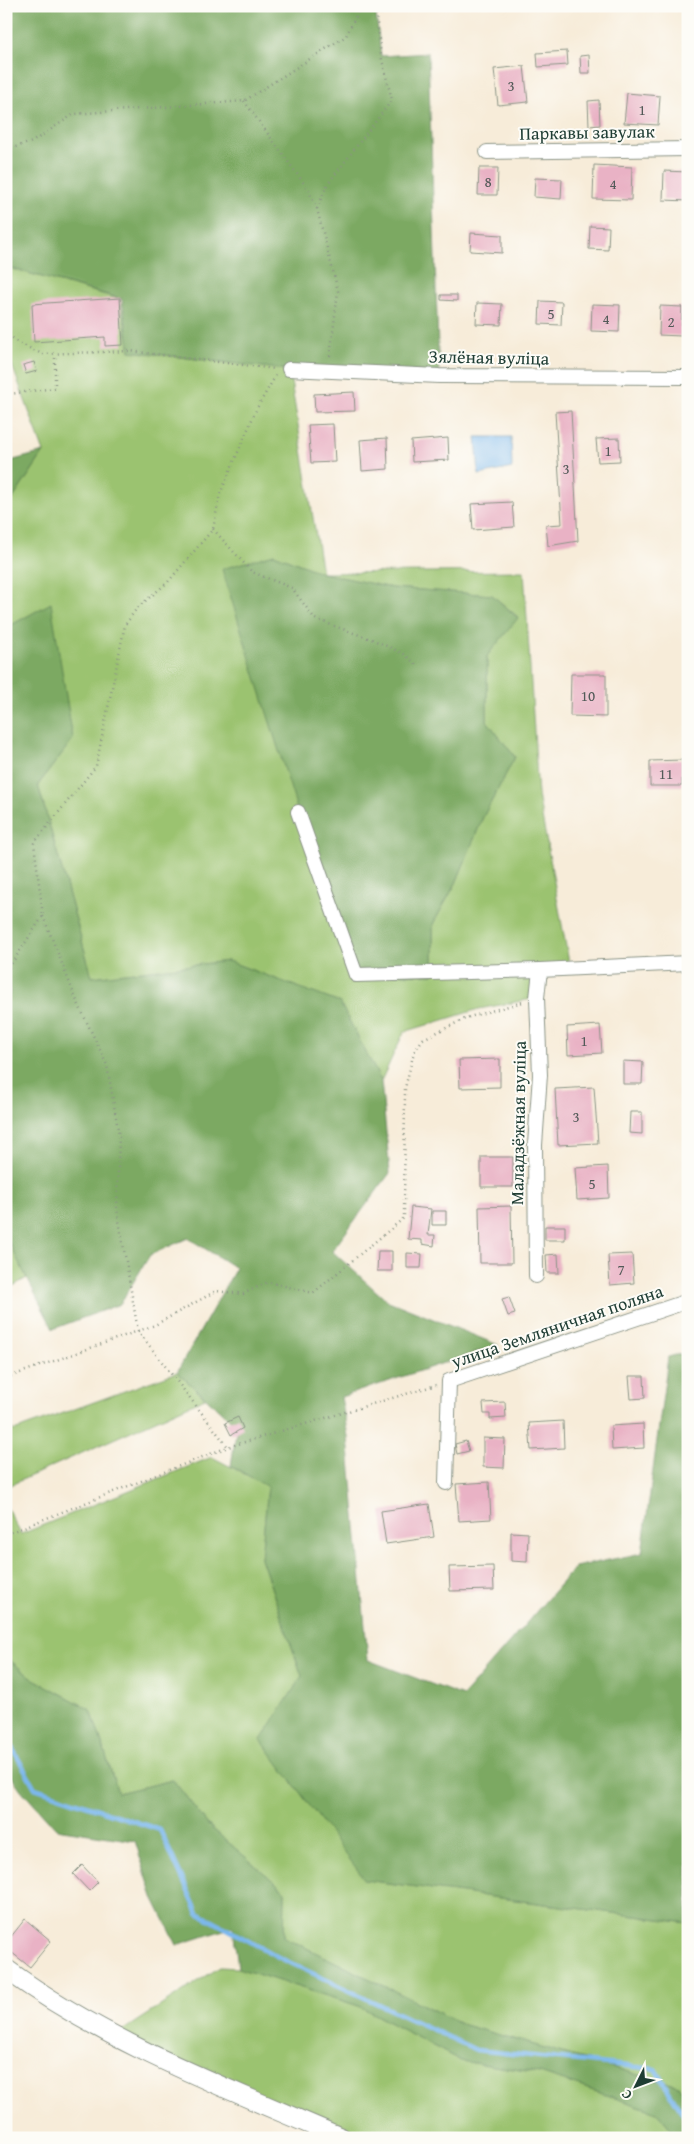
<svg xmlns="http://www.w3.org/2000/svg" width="694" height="2144" font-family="'Gentium Book Plus',serif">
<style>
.green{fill:#9bc36f;stroke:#5d8052;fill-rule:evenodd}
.forest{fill:#7ca962;stroke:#4e734b}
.water{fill:#7bb8ed;stroke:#4d7a90}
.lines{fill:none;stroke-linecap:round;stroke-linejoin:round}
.stream{stroke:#7bb8ed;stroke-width:4.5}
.building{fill:#e9b2c5}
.street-casing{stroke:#8b9486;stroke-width:16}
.secondary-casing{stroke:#8b9486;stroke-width:21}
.path{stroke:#8b9486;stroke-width:2.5;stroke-dasharray:1 4;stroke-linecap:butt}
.street{stroke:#fff;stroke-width:14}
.secondary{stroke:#fff;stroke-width:19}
.labels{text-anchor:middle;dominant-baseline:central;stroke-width:4;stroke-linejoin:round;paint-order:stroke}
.number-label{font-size:15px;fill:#525a58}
.street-label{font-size:18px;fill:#1f3d34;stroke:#fdfcf7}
</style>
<rect width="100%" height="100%" fill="#fdfcf7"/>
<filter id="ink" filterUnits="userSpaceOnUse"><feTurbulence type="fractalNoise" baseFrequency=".02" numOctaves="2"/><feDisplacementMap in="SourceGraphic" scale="10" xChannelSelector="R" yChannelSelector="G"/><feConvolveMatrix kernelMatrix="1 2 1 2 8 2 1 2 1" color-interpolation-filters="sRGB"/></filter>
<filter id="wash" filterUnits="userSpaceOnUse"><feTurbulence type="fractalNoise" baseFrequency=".0096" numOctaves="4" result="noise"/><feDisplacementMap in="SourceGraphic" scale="20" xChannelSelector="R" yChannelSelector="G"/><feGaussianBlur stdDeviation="1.12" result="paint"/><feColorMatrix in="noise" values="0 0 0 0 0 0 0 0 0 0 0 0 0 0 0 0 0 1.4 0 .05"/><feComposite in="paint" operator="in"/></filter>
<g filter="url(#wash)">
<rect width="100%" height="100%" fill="#f7ecd9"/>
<path class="green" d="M6,267L120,299L130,351L280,369H289L322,573L524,571L538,795L570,968L540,970L537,998L479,1009L404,1032L381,1081L340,1003L228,961L92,977L38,785L73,739L50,604L6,628V509L44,452L6,349ZM274,554L322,573L392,588L492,595L518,617L487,656V721L515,757L483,817L456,883L433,924V973Z
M6,1237L27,1278L6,1290Z
M177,1372L205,1398L6,1487V1422L14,1431Z
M212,1457L268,1486L261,1558L302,1676L365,1880L688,1923V2095L678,2086L464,2025L284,1937L285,1891L208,1825L173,1780L118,1793L91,1710L30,1677L6,1657V1506L21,1534Z
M220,1967L238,1968L359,2006L461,2061L540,2073L657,2112L677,2136L688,2130V2138H353L159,2058L114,2036Z"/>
<path class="forest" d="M6,6H375L381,56L428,53L439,376L280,369L130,351L122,299L6,267Z
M44,452L6,509V462Z
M274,554L322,573L392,588L492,595L518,618L487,656V721L515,757L483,817L456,883L433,924V974L356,975L298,812L222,569Z
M51,603L73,739L38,785L92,977L228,961L340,1003L381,1081L390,1173L332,1251L386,1300L498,1345L341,1397L348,1437L368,1660L463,1696L575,1567L642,1553L668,1357L688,1352V1923L365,1880L261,1740L302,1676L261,1558L268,1487L231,1466L237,1426L177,1372L236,1268L188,1238L150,1255L120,1304L53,1329L6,1237V995L10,993L6,974V628Z
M6,1657L30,1677L91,1710L118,1793L173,1780L208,1825L285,1891L284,1937L464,2025L678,2086L688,2095V2130L677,2136L657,2112L540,2073L461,2061L359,2006L238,1968L233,1927L177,1945L153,1897L135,1841L56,1829L21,1790L6,1768Z"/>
<path class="water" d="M476,437H511L512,468L479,475Z"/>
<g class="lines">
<path class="stream" d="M6,1737L35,1788L160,1830L198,1913L280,1958L476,2050L655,2069L688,2122"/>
</g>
<g id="blocks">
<path class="building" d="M567,51L568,65L538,67L537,53Z
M589,55L590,73H581L580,56Z
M524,66L528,102L498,105L494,69Z
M627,93L660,96L658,125L624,123Z
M599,100L600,125L589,126L588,101Z
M594,165L632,167L631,200L593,199Z
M479,168H498L497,195H478Z
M664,171L688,172V201L663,200Z
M535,178L562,179L561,199L534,197Z
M590,226L609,227L608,250L589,249Z
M471,233L502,235V253L470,251Z
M441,295H457V301L441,300Z
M120,298L123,345L105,346V337L34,342L32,304Z
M540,301L562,302L561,325L539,324Z
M477,303L502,304L501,325L476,324Z
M592,304L620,305L619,332L591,331Z
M660,306L682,307L681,336L659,335Z
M34,362L37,371L26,374L23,365Z
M354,392L355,411L315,412L314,394Z
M571,411L578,541L548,546L546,525L562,524L555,412Z
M333,424L335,462L311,463L308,425Z
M387,438L388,469L362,471L360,440Z
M448,438L449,460L412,462L411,441Z
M619,438L620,461L598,462L596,439Z
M512,502L514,527L473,530L471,504Z
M571,674H606V717L570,716Z
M682,760V786H650V761Z
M600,1025L602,1053L568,1055L567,1027Z
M500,1059V1087L460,1088L459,1060Z
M623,1061L643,1062L642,1084H623Z
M594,1087L598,1143L558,1145L555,1089Z
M630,1112H642V1134L629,1133Z
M481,1157H513V1187H481Z
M608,1166L609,1198L577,1200L575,1168Z
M511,1206L512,1263H480L479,1207Z
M411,1207L431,1209L428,1235H435L434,1246L422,1244V1240L408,1239Z
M432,1211H446V1225H432Z
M545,1226H565V1240H545Z
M378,1251H392V1271H377Z
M407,1253L422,1254L421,1268H407Z
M558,1254L559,1273H547L546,1255Z
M632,1254L634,1283L610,1285L608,1255Z
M509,1297L515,1314L508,1316L502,1299Z
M629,1376H644L645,1398L631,1399Z
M505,1402L506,1418L490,1419V1414H484L483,1403Z
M238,1417L243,1428L231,1435L225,1423Z
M563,1421L564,1448L531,1450L529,1423Z
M643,1424L644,1448L612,1450L611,1426Z
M483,1438L505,1439L504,1468L483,1467Z
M466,1441L469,1451L457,1454L455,1444Z
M489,1482L491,1519L459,1521L456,1484Z
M429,1504L434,1537L386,1544L381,1511Z
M511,1532L528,1533L527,1562L511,1561Z
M493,1566L494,1590L450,1591L449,1567Z
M82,1865L98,1882L89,1891L73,1874Z
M25,1919L51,1941L30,1967L6,1948V1943Z"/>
</g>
</g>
<g filter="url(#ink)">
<use href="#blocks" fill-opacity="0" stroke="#8b9486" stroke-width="1"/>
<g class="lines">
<g class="street-casing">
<path id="street" d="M487,152L688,149
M289,369L439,376L688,377
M298,812L356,975L540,970L688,963
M536,1276L535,1145L540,1075L537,998L540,970
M446,1483L449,1381L688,1301"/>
</g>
<g class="secondary-casing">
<path id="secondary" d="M6,1969C108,2044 227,2088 342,2138"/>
</g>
<path class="path" d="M244,101L308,189L317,209L338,291L330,357
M6,150L32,142L74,114L244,101L346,36L361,6
M317,209L327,185L392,100L381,56L375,6
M6,330L15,341L42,354L130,351L275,369
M6,398L10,394L55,388V354
M213,529L252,572L292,588L315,619L376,641L404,654L418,666
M43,916L76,999L107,1065L119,1135L117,1209L138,1331L228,1447
M6,972L43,916L34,843L96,766L125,625L137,608L168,582L213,529L220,494L257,408L276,375
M6,1378L155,1325L216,1291L243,1294L268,1282L313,1293L404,1218L405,1088L414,1052L423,1039L469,1017L523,1002
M6,1534L228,1447L436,1385"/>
<use href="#street" class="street"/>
<use href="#secondary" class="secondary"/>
</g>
</g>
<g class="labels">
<g class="number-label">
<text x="511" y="85">3</text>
<text x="642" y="109">1</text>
<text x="488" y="181">8</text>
<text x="613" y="183">4</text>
<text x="551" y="313">5</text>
<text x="606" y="318">4</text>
<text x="671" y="321">2</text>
<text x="608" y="450">1</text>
<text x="566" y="468">3</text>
<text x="588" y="695">10</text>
<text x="666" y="773">11</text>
<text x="584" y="1040">1</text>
<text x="576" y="1116">3</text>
<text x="592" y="1183">5</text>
<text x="621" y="1269">7</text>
</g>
<g class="street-label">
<text transform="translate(587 132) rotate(-1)">Паркавы завулак</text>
<text transform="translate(489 357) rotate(1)">Зялёная вуліца</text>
<text transform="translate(518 1123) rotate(-89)">Маладзёжная вуліца</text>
<text transform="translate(557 1326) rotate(-19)">улица Земляничная поляна</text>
</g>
</g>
<rect width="694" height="2144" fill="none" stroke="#fdfcf7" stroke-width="25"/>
<g transform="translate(636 2086) rotate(228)" stroke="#fdfcf7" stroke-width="4" paint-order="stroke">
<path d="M0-4L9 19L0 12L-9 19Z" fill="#1f3d34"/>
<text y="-8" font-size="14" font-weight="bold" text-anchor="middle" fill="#1f3d34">С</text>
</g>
</svg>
